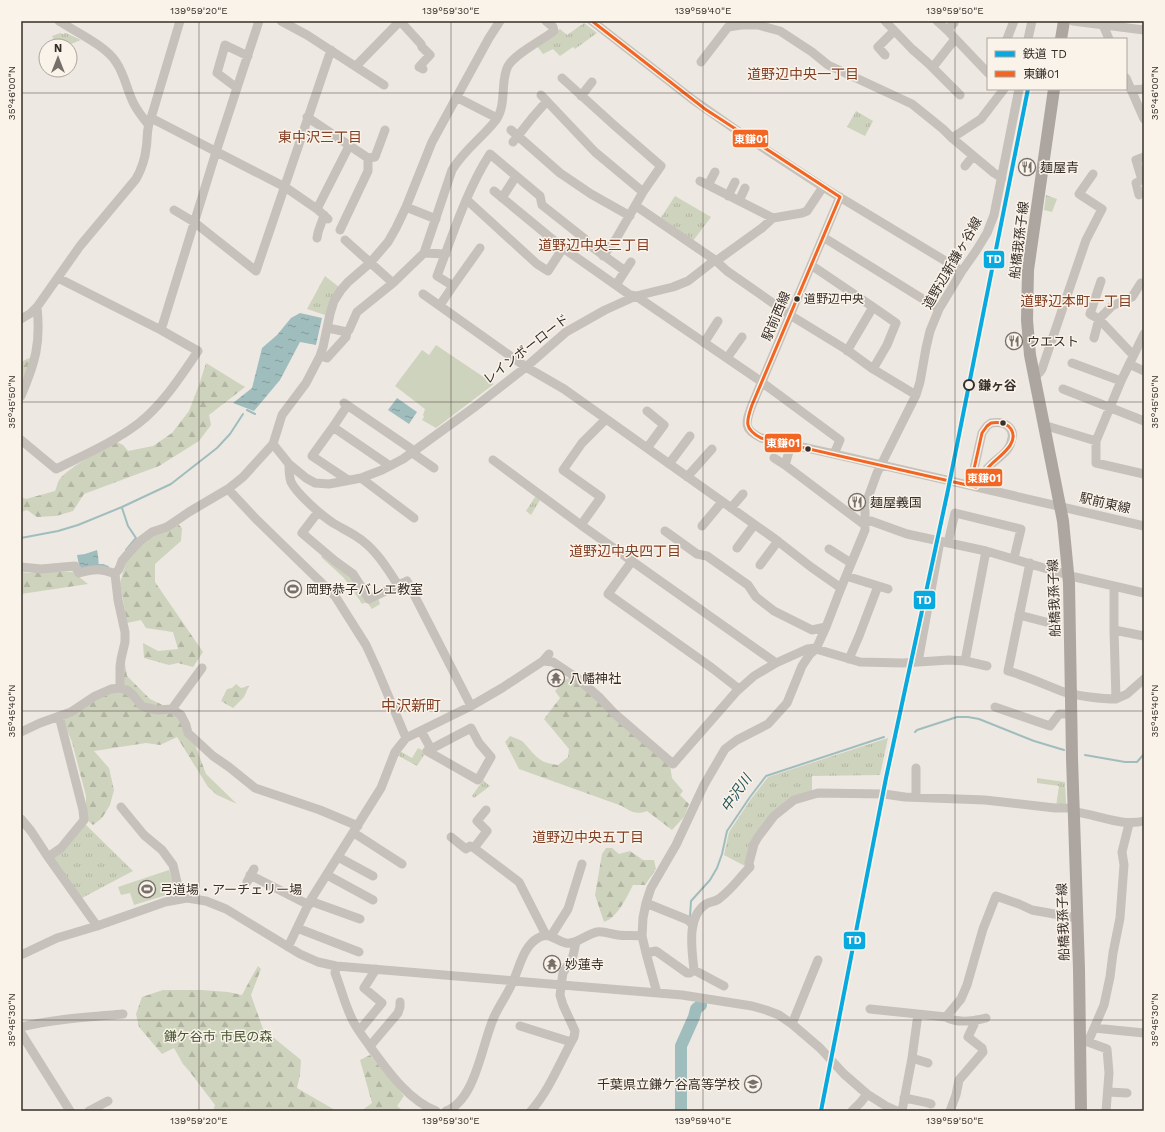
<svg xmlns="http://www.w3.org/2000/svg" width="1165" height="1132" font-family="'Work Sans','Noto Sans JP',sans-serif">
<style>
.grass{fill:url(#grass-tufts)}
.forest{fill:url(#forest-firs)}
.garden{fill:#ced3bd}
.water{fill:url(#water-ripples)}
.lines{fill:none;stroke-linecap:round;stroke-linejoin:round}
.stream{stroke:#a0bdbe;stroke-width:2}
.river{stroke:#a0bdbe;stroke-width:12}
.minor{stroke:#c7c1bb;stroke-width:9}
.major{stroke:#aca5a0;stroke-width:12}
.bus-1-casing{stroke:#f9f3ea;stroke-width:6}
.bus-1{stroke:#f26522;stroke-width:3}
.rail-1-casing{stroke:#f9f3ea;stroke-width:7}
.rail-1{stroke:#08a9df;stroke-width:4}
.ticks{fill:none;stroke:#372e29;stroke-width:1;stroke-opacity:0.45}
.bus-dot{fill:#372e29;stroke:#f9f3ea;stroke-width:1.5}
.stop-dot{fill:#f9f3ea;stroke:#372e29;stroke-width:2}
.labels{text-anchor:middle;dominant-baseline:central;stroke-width:3;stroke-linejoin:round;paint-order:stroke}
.bus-label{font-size:12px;fill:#372e29;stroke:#f9f3ea;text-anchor:start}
.poi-label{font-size:13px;fill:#372e29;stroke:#f9f3ea;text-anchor:start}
.street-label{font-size:13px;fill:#372e29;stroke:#f9f3ea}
.stop-label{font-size:13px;font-weight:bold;fill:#372e29;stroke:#f9f3ea;text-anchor:start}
.park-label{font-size:13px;fill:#45552e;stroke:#f9f3ea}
.neighbourhood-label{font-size:14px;fill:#844025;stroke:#f9f3ea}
.water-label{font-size:14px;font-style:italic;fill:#205258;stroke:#f9f3ea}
.quarter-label{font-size:15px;fill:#844025;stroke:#f9f3ea}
.line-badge{stroke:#f9f3ea;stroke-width:1.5}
.badge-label{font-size:11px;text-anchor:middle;font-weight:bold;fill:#fff}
.neatline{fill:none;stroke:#372e29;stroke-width:1.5}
.ticks-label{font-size:10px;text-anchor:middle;fill:#372e29}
</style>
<defs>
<pattern id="grass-tufts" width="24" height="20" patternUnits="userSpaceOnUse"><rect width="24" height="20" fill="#ced3bd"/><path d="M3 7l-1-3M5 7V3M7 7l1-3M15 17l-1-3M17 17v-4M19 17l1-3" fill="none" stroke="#b2b5a2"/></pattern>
<pattern id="forest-firs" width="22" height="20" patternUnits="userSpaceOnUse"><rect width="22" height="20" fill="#ced3bd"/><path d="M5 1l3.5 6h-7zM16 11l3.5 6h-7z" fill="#b2b5a2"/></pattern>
<pattern id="water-ripples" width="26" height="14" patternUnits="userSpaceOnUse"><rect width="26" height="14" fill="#a0bdbe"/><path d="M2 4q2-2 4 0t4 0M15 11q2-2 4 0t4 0" fill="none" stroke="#839a9a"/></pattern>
</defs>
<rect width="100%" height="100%" fill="#eee8e2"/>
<path class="grass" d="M584,23L597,33L575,49L573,47L560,56L553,49L543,54L537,46L560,29L567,35Z
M60,33L63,34L66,33L81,40L66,46H57L52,36Z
M856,111L873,121L865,136L847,127Z
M1046,195L1057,199L1052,212L1044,210Z
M675,196L711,217L693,241L660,219Z
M325,276L339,287L325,315L307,309Z
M535,497L540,500L531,515L526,511Z
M323,555L350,574L360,588L378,598L380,604L372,609L367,602L362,604L351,587L343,577L321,557Z
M888,738L880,775L812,776V791L772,815L745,866L724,855L729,832L751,799L768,777Z
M418,748L426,752L417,766L397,755L400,751L412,758Z
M1037,778L1065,782L1066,803L1061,806H1056L1059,786L1037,783Z
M483,780L490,786L474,798L472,796Z
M84,823L133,871L80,899L50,858Z"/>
<path class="forest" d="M29,358L33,360L21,386V362Z
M206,363L245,387L209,415L211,425L199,441L159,466L84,494L73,511L56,516L37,517L27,510L21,512V497L26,499L55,491C56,489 57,485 58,482C65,468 103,450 117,442L123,445L128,451L153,446L172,433L189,411L199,385Z
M175,521L182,528L181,541L155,564V582L203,652L193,667L178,663L169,665L144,658L143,643L158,651L178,649L173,632L146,628L141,620L127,623L120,583L127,559L141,542L164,523Z
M53,571L73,572L88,584L21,594V572L29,573Z
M124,658L127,676L150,699L184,715L206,774L237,804L217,795L208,787L177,737L160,745L146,743L94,751L109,768L114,790L110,805L102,818L93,825L86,819V796L72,742L62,718L100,696L119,690Z
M573,677L670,765L672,778L683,791L680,795L689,804L684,817L672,830L647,811C637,815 631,812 622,806L519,769L505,742L510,736C514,738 519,739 522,741C535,754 537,763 558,765L568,757L569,749L544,719L560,698L555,691L566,679Z
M236,684L241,688L249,686L244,697L233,708L221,701L227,689L232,688Z
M606,848H612L619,854L630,851L643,860H654L656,869L645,885H633C627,897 617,918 604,922L595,895L602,854Z
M258,966L261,969L251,995L263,1029L301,1060L300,1075L297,1088L333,1109V1111H213L215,1105L190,1072L183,1064L174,1048L162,1054L139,1027L136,1014L142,997L163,990H202L228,992L242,995L250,980Z
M370,1055L404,1096L397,1106L403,1111H361L372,1103L360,1060Z"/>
<path class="garden" d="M436,345L494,384L436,428L422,420L424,417L423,415L425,409L395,386L422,350L429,355Z
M169,870L176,892L134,905L130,893L121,895L118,887Z"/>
<path class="water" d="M300,313L322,318L316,345L300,342L280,380L254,411L233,403L252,388L262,348L277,335L291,318Z
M397,398L417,412L409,424L388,410Z
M97,550L98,555L99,568L80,571L77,555L85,554Z"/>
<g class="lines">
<path class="stream" d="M247,410L255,414
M122,508L128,526L136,538L126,550
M21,538L58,531L78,525L122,507L171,484L217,448L230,434L243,414
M97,565H103L108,567
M915,732L917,730L957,717H968L979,719L1034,741L1064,750
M1085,755L1125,762H1137L1144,754
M690,917L691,901L710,880L717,868L722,854L727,831L750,797L766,776L884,737"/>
<path class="river" d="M681,1111V1046L694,1017L696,1009L701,1005"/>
<path class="minor" d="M59,21C76,32 106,46 116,62C125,75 127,91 134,104C138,112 143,118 148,124
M281,21L307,35L384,85
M400,21L421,44L422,47L430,55L419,67L423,69
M592,21L692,99L739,132L823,187L962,271
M885,21L912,49L928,63L960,95
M937,21L947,30L988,73
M1073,21L1144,30
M1103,25L1109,39
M947,30L954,23
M1007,39L1014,21
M1028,39L1032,21
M885,55L878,47L894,31
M701,62L728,27L741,25H758L780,31L812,52L828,65L912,104L943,129L952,138L994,173L1002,178
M356,66L400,21
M933,67L955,39
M562,78L615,126L661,166L643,192L616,239L603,256
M1126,78L1144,119
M237,88L217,73L225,45L248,56
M1131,90L1144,89
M541,95L595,152L643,192
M581,96L592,82
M456,97L497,118
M307,117L368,158L375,157L385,130
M151,118L285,187L317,209L328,219
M511,130L560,173L591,194L630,216
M952,138L981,119L1004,89
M513,142L532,118L547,101
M965,166L973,156
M700,181L773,218
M708,185L715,172
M494,191L563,248L630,295L636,296L756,378L840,440L834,454
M1139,195L1136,183L1142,180L1136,160L1144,157
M728,196L735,182
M840,197L752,405C746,422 742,429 761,438L834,454L1144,526
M502,198L516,176
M467,200L537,264L548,271L563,248
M739,201L745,188
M636,206L715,260L727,271L790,315L847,350L873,369L916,395
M406,207L436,219
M317,209L349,146
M174,210L194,222L256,271L331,50
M340,230L368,171V158
M823,237L939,309
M317,238C318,228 322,224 324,215
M345,240L393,283
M424,253L446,254
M811,265L873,307
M625,271L631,262
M1101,281L1090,314L1099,319L1112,306L1132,297L1141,283
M453,286L480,248
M423,294L526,367L564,389L775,539L811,567L841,588
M440,305L453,286L437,276C452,237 467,189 490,154L540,196L542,205L585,239L588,244L625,271L616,285
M21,319L31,313L37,307L80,246L136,179C141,170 145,159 146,149C148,138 146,128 151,118L180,21
M328,328L347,332L349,330L357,312L393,283L424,253L452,170C464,150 482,138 496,120C507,105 500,80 508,66C516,53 541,41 554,31L553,27L546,21
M161,330L216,152L259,21
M1144,334L1121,381L1096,441V463L1144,474
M1094,338L1099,319L1133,355
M704,343L718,321
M847,351L873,307L896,323L887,345L873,369
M320,356L327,358L346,337L347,332
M727,358L742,337
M1072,363L1121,381
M1129,364L1144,371
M1034,377L1040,372L1042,369L1086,240L1102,209L1079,194L1093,174
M1063,389L1144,421
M21,396C35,363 41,344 37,307
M344,403L410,448L414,454L434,468
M647,411L664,425L647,448
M606,419L582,443L563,470L601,497L581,525L776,663
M991,423C997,422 1004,422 1009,427C1012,430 1013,434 1012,438C1010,454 995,458 987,469C984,472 985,477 983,480C981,483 978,485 976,487L972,478L982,433L987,426Z
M1044,426L1050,427L1096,441
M333,427L347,406
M21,440L56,469C84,455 114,442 139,423C163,404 181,376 198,351L161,330L58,278
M273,444L289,464L306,478L315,483L329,484L340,482L361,478L382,470L403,459L476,406L526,367L566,332L605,310L636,296L673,287L688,281L715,260L719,259L762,228L773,218L802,213L807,211L823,187
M791,445L785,465L862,523L871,521L907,534L986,551L1075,577L1144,593
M774,458L785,465
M493,460L581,525
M289,464C289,470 289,476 291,482C297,494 321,515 333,523C343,529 355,534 364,542C378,553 388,570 398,585L407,581L471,706
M669,464L690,436
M687,477L712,449
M361,478L414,518
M348,480L312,456L333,427L390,466
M228,489L256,519L335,596L366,645L377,669L406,738
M731,508L743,494
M318,512L302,533L335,561L353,574L369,599L398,585
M702,526L722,502
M665,531L697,554L707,556L748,585L756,597L774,611L812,630L826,627
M948,543L955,513L1021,529L1014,558
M737,548L754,525
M829,549L851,563
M632,561L608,594L712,668L739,689
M1030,563L1008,671C1027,676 1045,685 1064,692C1077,696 1102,699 1116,699L1114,630V587
M760,565L778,541
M21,567L41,569L75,566L79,573C93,569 101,568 115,574L119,569L122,561L127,555L140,541L152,532L167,527L189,512L228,489L243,477L273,444L282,415L306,383L320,356L323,347L330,314L334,301L341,290L348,282L370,263L388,242L396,228L406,207L432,142L489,38L500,21
M115,574L118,600L125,632V642L121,659L120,667V688
M846,576L888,589
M1019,615L1046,622
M1114,630L1144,636
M816,649L860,662L903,663L949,660L965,661L987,666
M849,659L859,636L878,586
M543,661L553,662L577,678L600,698L615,714L673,764L736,692L754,676L776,663L807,649L816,648
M965,661L986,551
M918,662L940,541
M1116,699L1127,694L1144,679
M995,707L1050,726L1059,714H1071
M172,709L202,668
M421,731L431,749L471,728L479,743L491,757L478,780L427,751L431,749
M21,732L40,723L71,712L95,696L111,689L120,688L127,690L133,695L142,706L148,708L158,710L172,709L181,715L186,725L188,733L213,756L229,767L255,788L320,810L358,826
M916,768V797
M121,807L144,835L162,850L173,865L181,899
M486,810L477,821L487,831L474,848L519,882L546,935
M1074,812C1097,814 1121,827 1144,821
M21,819L31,831L48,857L97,926
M354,833L402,864
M451,837L466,849L470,846L474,848
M48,857L61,848L84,820L83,810L59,716
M338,857L373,876
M250,875L309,905
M327,875L373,900
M247,882L254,869
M310,901L360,919
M646,903L688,920L693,925
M297,928L359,952
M551,936L568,909L582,864
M288,947L310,901L381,788L395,752L406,738L471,706L502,688L543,661L549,654
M646,953L656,951L687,973H690L694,970C692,950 686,917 706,904C711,901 716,902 720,898C732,889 740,877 750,867L749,863L754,844L758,837L774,816L794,800L818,793L884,794L905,797L985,800L1055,808H1074
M21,955L57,938L97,926L165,902L187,898L206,901L226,909L300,954L318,962L336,966L682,995L752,1006L766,1010L779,1015L792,1024L820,1048L844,1074L867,1094L886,1106L897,1111
M336,966L335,973C341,988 345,1005 352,1019C357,1030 365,1039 371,1048C388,1071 408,1100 436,1111
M694,970L724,986
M657,993L646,953L642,936L643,918L646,903L651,888L676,845L704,785L725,749L737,740L768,724L787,703L802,666L810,654L816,649L826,627L841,588L865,530V506L877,473L916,395L920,382L926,348L930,331L939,309L962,271L976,251L987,233L994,215L1019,89
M870,1009L946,1017C958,1024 974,1021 986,1018
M946,1017L961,999L967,985L983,929L996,896L1019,904L1032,910L1077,918
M792,1024L818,960
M520,1026L571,1042
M21,1027C54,1019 89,1017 123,1014
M1094,1028L1144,1033
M359,1031L382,1003L364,988L376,969
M21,1033L70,1111
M1083,1042H1088L1107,1049L1109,1073L1106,1111
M1088,1042L1104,1005L1110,977L1113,953L1120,918L1124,865L1122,852L1129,824
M370,1046L398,1013L400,1007V1002
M912,1058L928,1063
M1108,1092L1127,1093
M904,1098C914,1100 922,1101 931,1104
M89,1111L108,1101
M446,1111C476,1100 482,1043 494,1017C500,1004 509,992 514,979C520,965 524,946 538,938C549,931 556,941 566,943C575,945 587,934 597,932C604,931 611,934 618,935C626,936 634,935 642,936
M531,1111C550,1089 560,1062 574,1037L575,1031L563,1005L560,995L562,979L563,973L573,956L576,942
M852,1111L861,1102L867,1094
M902,1111L912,1058L918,1014
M950,1111L956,1095L959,1080L983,1052L982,1048L968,1037L976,1020"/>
<path class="major" d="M1061,39L1064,21
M1054,89L1028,270L1027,320L1030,355L1063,521L1069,583L1072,758L1079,969L1081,1111"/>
<g class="bus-1-casing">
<path id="bus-1" d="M592,21L705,109L840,197L752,405C746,422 744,429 761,438L976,487
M991,423C998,422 1006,422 1011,429C1021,445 994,459 987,469C985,472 985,474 984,478C983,482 979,484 976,487L972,478L982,433L987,426Z"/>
</g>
<use href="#bus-1" class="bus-1"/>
<g class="rail-1-casing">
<path id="rail-1" d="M821,1111L886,778L948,490L1028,89"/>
</g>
<use href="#rail-1" class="rail-1"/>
</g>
<path class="ticks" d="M199,21V1111M451,21V1111M703,21V1111M955,21V1111M21,93H1144M21,402H1144M21,711H1144M21,1020H1144"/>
<defs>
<g id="restaurant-ring" transform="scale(0.9)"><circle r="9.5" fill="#f9f3ea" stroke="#776f6a" stroke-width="1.5"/><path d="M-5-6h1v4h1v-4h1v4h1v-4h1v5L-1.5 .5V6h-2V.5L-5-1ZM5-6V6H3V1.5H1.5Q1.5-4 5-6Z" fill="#776f6a"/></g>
<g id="stadium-ring" transform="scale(0.9)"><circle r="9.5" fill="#f9f3ea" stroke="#776f6a" stroke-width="1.5"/><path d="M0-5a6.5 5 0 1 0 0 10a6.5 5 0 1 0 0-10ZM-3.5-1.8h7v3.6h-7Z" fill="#776f6a"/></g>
<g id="temple-ring" transform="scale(0.9)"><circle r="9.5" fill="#f9f3ea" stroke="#776f6a" stroke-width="1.5"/><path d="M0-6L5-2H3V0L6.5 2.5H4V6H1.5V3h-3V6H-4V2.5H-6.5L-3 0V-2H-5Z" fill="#776f6a"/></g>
<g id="school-ring" transform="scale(0.9)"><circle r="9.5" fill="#f9f3ea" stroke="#776f6a" stroke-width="1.5"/><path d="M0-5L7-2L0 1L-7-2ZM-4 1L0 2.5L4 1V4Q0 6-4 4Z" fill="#776f6a"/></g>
</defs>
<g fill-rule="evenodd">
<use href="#restaurant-ring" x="1027" y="167"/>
<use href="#restaurant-ring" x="1014" y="341"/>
<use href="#restaurant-ring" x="857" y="502"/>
<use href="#stadium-ring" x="293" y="589"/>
<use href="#temple-ring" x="556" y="678"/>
<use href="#stadium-ring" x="147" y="889"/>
<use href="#temple-ring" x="552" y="964"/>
<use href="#school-ring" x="753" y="1084"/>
</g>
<g class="bus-dot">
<circle cx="797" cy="299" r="3.5"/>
<circle cx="1003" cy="423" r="3.5"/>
<circle cx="808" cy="449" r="3.5"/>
</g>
<circle class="stop-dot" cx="969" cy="385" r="5"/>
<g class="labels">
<g class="bus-label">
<text x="804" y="299">道野辺中央</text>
</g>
<g class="poi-label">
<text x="1040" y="167">麺屋青</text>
<text x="1027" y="341">ウエスト</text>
<text x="870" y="502">麺屋義国</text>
<text x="306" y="589">岡野恭子バレエ教室</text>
<text x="569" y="678">八幡神社</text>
<text x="160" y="889">弓道場・アーチェリー場</text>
<text x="565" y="964">妙蓮寺</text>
<text x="740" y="1084" text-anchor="end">千葉県立鎌ケ谷高等学校</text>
</g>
<g class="street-label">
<text transform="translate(1019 240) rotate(-83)">船橋我孫子線</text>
<text transform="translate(952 263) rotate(-60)">道野辺新鎌ヶ谷線</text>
<text transform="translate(776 316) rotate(-67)">駅前西線</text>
<text transform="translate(526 349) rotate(-38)">レインボーロード</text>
<text transform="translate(1105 503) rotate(13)">駅前東線</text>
<text transform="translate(1054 598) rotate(-92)">船橋我孫子線</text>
<text transform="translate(1063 922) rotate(-92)">船橋我孫子線</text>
</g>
<g class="stop-label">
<text x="978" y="385">鎌ヶ谷</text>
</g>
<g class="park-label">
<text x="218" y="1036">鎌ケ谷市 市民の森</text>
</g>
<g class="neighbourhood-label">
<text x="803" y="74">道野辺中央一丁目</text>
<text x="320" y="137">東中沢三丁目</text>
<text x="594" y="245">道野辺中央三丁目</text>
<text x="1076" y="301">道野辺本町一丁目</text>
<text x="625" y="551">道野辺中央四丁目</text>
<text x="588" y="837">道野辺中央五丁目</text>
</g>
<g class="water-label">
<text transform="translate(736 793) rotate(-55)">中沢川</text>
</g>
<g class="quarter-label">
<text x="411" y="706">中沢新町</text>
</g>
</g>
<g class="line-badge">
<rect x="732" y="129" width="37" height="19" rx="4" fill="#f26522"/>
<rect x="983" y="250" width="22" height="19" rx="4" fill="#08a9df"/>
<rect x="764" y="433" width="38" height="20" rx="4" fill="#f26522"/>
<rect x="965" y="468" width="38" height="19" rx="4" fill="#f26522"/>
<rect x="913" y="590" width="23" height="20" rx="4" fill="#08a9df"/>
<rect x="843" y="931" width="23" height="19" rx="4" fill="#08a9df"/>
</g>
<g class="badge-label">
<text x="751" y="143">東鎌01</text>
<text x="994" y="263">TD</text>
<text x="783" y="447">東鎌01</text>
<text x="984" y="482">東鎌01</text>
<text x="924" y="604">TD</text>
<text x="854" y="944">TD</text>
</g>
<rect width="1165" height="1132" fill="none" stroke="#f9f3ea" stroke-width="44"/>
<rect x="987" y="38" width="140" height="52" fill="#f9f3ea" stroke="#aba49d"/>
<rect x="995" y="51" width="20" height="6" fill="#08a9df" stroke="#aba49d"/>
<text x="1023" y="58" font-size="12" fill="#372e29">鉄道 TD</text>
<rect x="995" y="71" width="20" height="6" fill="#f26522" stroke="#aba49d"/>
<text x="1023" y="78" font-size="12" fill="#372e29">東鎌01</text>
<g transform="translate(58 58)"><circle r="19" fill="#f9f3ea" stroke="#aba49d"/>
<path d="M0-3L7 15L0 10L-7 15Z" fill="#776f6a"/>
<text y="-6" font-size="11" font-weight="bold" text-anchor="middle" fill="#372e29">N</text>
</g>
<rect x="22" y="22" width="1121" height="1088" class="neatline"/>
<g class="ticks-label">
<text x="199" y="14">139°59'20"E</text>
<text x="451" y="14">139°59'30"E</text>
<text x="703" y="14">139°59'40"E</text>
<text x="955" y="14">139°59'50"E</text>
<text transform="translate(11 93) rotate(-90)" y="4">35°46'00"N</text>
<text transform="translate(1154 93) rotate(-90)" y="4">35°46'00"N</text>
<text transform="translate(11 402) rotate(-90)" y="4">35°45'50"N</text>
<text transform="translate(1154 402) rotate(-90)" y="4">35°45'50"N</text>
<text transform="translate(11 711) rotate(-90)" y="4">35°45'40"N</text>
<text transform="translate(1154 711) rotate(-90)" y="4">35°45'40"N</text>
<text transform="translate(11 1020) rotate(-90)" y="4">35°45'30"N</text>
<text transform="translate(1154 1020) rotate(-90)" y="4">35°45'30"N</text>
<text x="199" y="1124">139°59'20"E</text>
<text x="451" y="1124">139°59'30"E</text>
<text x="703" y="1124">139°59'40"E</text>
<text x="955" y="1124">139°59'50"E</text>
</g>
</svg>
